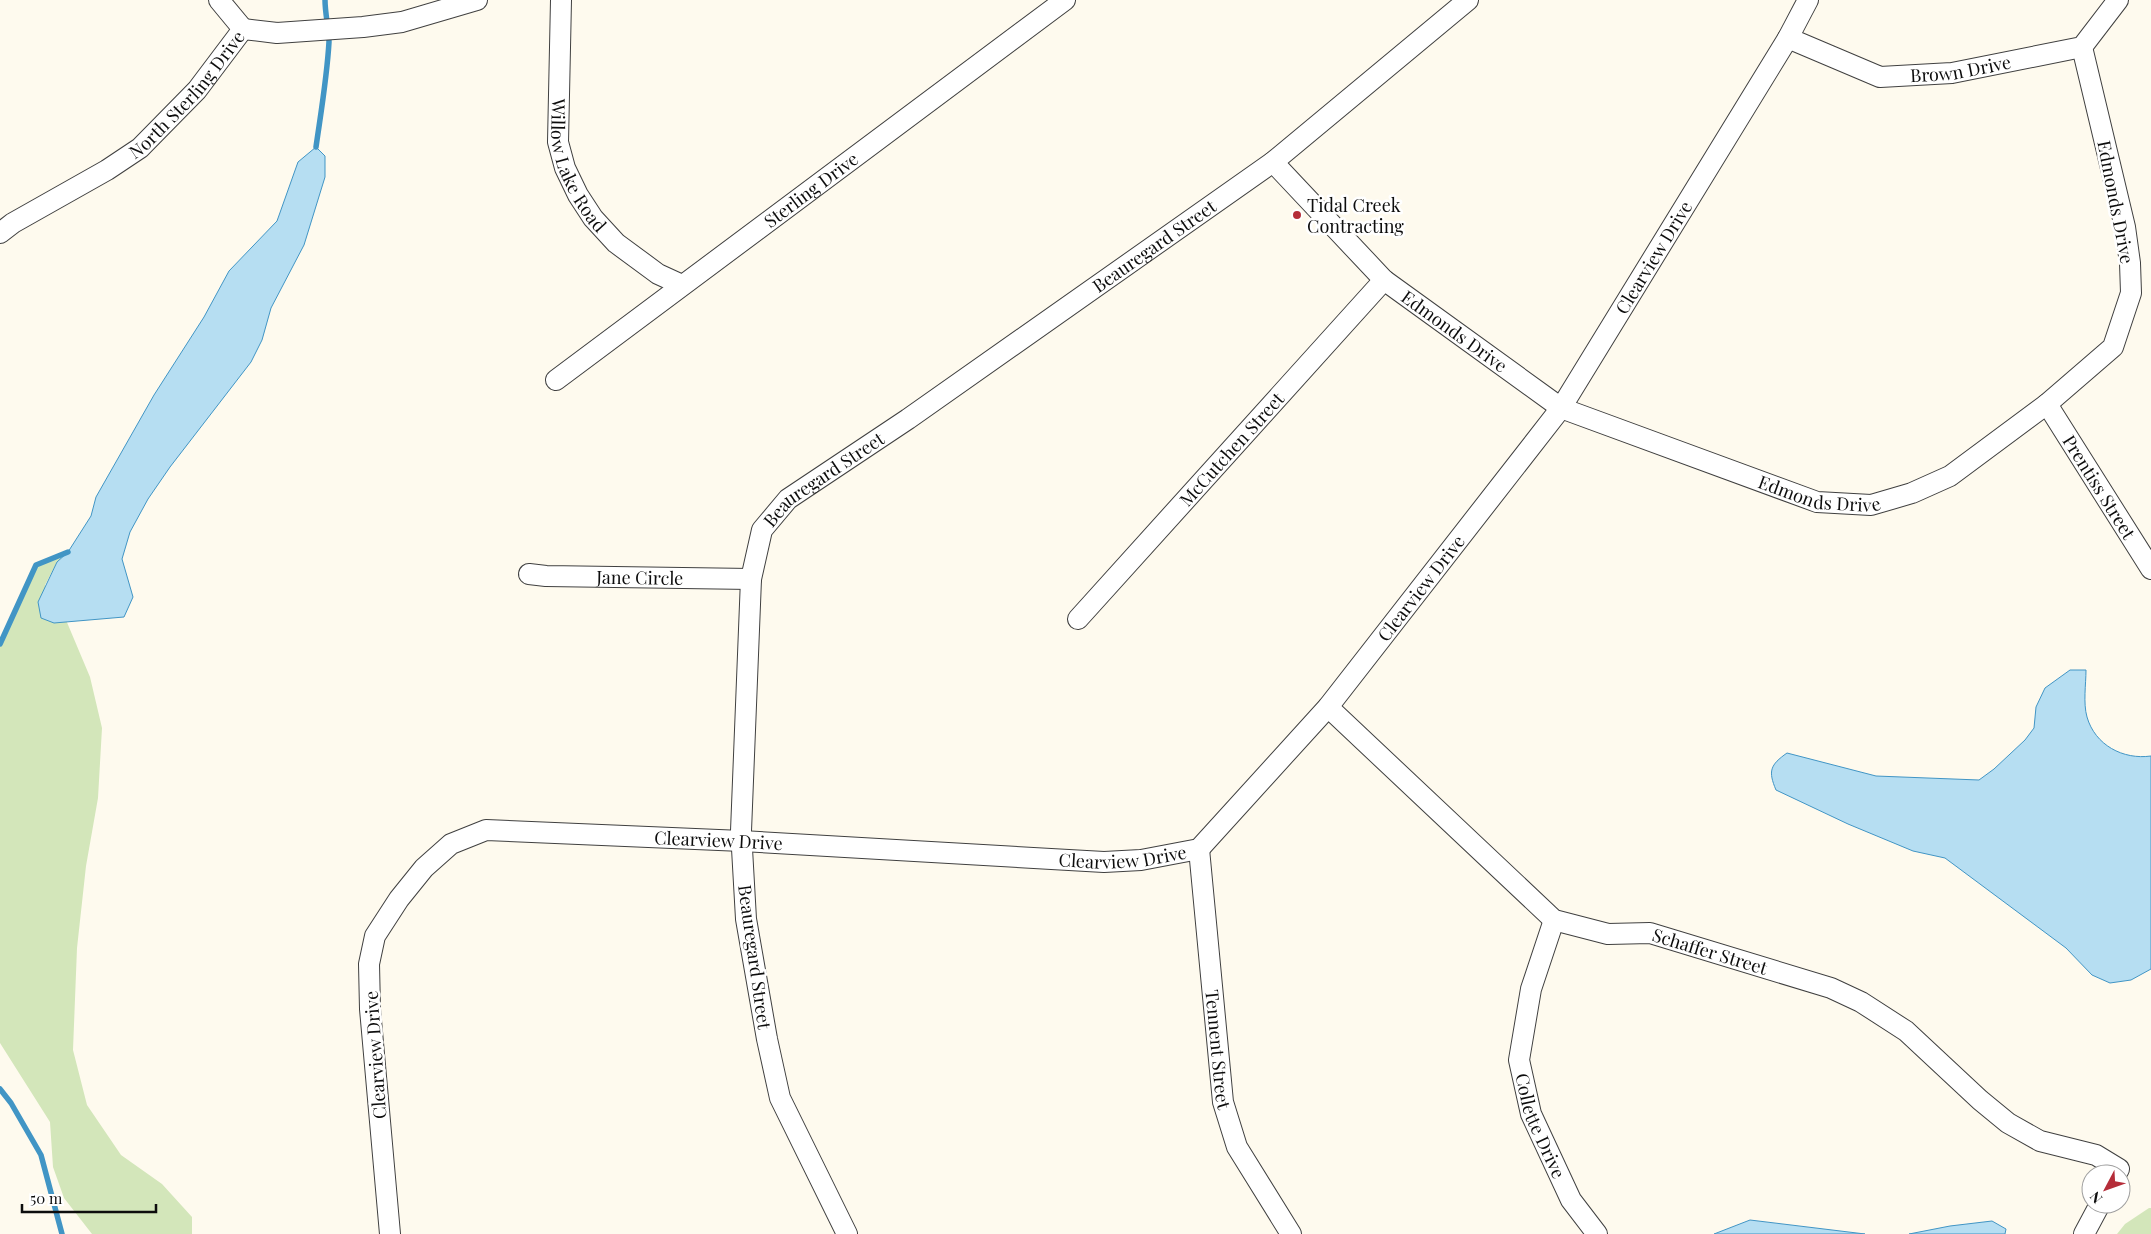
<svg xmlns="http://www.w3.org/2000/svg" width="2151" height="1234" font-family="'Playfair Display',serif">
<style>
.green{fill:#d3e6ba}
.water{fill:#b6def2;stroke:#4195c5}
.lines{fill:none;stroke-linecap:round;stroke-linejoin:round}
.stream{stroke:#4195c5;stroke-width:5.5}
.street-casing{stroke:#404040;stroke-width:22}
.street{stroke:#fff;stroke-width:20}
.poi-dot{fill:#b52d39;stroke:#fff;stroke-width:2}
.labels{text-anchor:middle;dominant-baseline:central;stroke-width:5;stroke-linejoin:round;paint-order:stroke}
.street-label{font-size:18px;fill:#0d0d0d;stroke:#fff}
.poi-label{font-size:18px;fill:#0d0d0d;stroke:#fff;text-anchor:start}
</style>
<rect width="100%" height="100%" fill="#fefaee"/>
<path class="green" d="M68,552L57,562L45,585L54,623L66,620L90,677L102,728L98,798L86,866L77,948L73,1050L87,1105L121,1155L162,1184L192,1217V1234H92L64,1198L53,1167L50,1122L0,1043V644L36,565Z
M2149,1208H2151V1234H2117L2125,1224Z"/>
<path class="water" d="M316,147L325,156V177L304,245L271,308L262,340L251,362L170,467L148,499L130,532L122,559L133,597L124,617L54,623L41,618L38,602L57,562L68,552L91,516L96,497L154,395L204,317L229,271L277,221L298,162Z
M2070,670H2086C2086,684 2083,703 2087,717C2095,745 2123,760 2151,756V969L2131,980L2110,983L2092,975L2066,948L1945,858L1913,851L1848,824L1776,790C1768,771 1770,765 1787,753L1876,776L1979,780L1994,769L2025,740L2034,728L2036,707L2045,688Z
M1750,1220L1865,1234H1714Z
M1992,1221L2006,1229L2005,1234H1909L1950,1226Z"/>
<g class="lines">
<path class="stream" d="M316,147C321,112 327,77 329,42C329,29 325,14 325,0
M0,644L36,565L68,552
M0,1089L11,1103L41,1155L62,1234"/>
<g class="street-casing">
<g id="street">
<path d="M219,0L243,29"/>
<path id="s1" d="M561,0L558,142L565,168L578,195L593,218L616,243L658,274L682,285"/>
<path d="M243,29L277,33L363,27L402,22L477,0"/>
<path id="s2" d="M1788,38L1880,77L1952,73L2082,47L2118,0"/>
<path id="s3" d="M1273,162L1384,280L1561,408L1817,502L1871,505L1912,493L1950,476L2047,404L2113,347L2131,293L2130,263L2125,227L2082,47"/>
<path id="s4" d="M0,233L13,223L107,170L140,148L197,90L243,29"/>
<path id="s5" d="M556,380L1065,0"/>
<path id="s6" d="M2047,404L2151,569"/>
<path id="s7" d="M529,574L546,576L751,579"/>
<path id="s8" d="M1078,619L1384,280"/>
<path id="s9" d="M1328,707L1554,920L1608,934L1650,933L1831,988L1861,1002L1906,1031L1980,1100L2008,1123L2040,1141L2096,1155L2119,1169L2116,1174"/>
<path id="s10" d="M1199,849L1223,1102L1237,1147L1291,1234"/>
<path id="s11" d="M1554,920L1531,989L1519,1060L1531,1114L1571,1200L1597,1234"/>
<path id="s12" d="M390,1234L370,1009L369,964L375,936L399,899L424,868L451,844L486,830L742,841L1104,862L1141,860L1199,849L1328,707L1561,408L1788,38L1808,0"/>
<path id="s13" d="M847,1234L780,1098L767,1039L746,919L741,831L751,579L762,530L788,499L908,419L1273,162L1468,0"/>
<path d="M2084,1234L2100,1204"/>
</g>
</g>
<use href="#street" class="street"/>
</g>
<circle class="poi-dot" cx="1297" cy="215" r="5"/>
<g class="labels">
<g class="street-label">
<text stroke="none"><textPath href="#s2" startOffset="181">Brown Drive</textPath></text>
<text stroke="none"><textPath href="#s4" startOffset="235">North Sterling Drive</textPath></text>
<text stroke="none"><textPath href="#s1" startOffset="170">Willow Lake Road</textPath></text>
<text stroke="none"><textPath href="#s5" startOffset="318">Sterling Drive</textPath></text>
<text transform="translate(2116 202) rotate(79)">Edmonds Drive</text>
<text stroke="none"><textPath href="#s13" startOffset="1210">Beauregard Street</textPath></text>
<text stroke="none"><textPath href="#s12" startOffset="1920">Clearview Drive</textPath></text>
<text stroke="none"><textPath href="#s3" startOffset="249">Edmonds Drive</textPath></text>
<text stroke="none"><textPath href="#s8" startOffset="229">McCutchen Street</textPath></text>
<text stroke="none"><textPath href="#s13" startOffset="805">Beauregard Street</textPath></text>
<text stroke="none"><textPath href="#s6" startOffset="98">Prentiss Street</textPath></text>
<text stroke="none"><textPath href="#s3" startOffset="654">Edmonds Drive</textPath></text>
<text stroke="none"><textPath href="#s7" startOffset="111">Jane Circle</textPath></text>
<text stroke="none"><textPath href="#s12" startOffset="1515">Clearview Drive</textPath></text>
<text stroke="none"><textPath href="#s12" startOffset="690">Clearview Drive</textPath></text>
<text stroke="none"><textPath href="#s12" startOffset="1095">Clearview Drive</textPath></text>
<text stroke="none"><textPath href="#s9" startOffset="471">Schaffer Street</textPath></text>
<text transform="translate(755 957) rotate(82)">Beauregard Street</text>
<text stroke="none"><textPath href="#s10" startOffset="201">Tennent Street</textPath></text>
<text transform="translate(375 1055) rotate(-94)">Clearview Drive</text>
<text stroke="none"><textPath href="#s11" startOffset="214">Collette Drive</textPath></text>
</g>
<g class="poi-label">
<text x="1307" y="205">Tidal Creek<tspan x="1307" dy="21">Contracting</tspan></text>
</g>
</g>
<g transform="translate(2106 1189) rotate(229)"><circle r="24" fill="#ffffff" stroke="#9e9e9e"/>
<path d="M0-4L9 19L0 12L-9 19Z" fill="#b52d39"/>
<text y="-8" font-size="14" font-weight="bold" text-anchor="middle" fill="#0d0d0d">N</text>
</g>
<path d="M22 1204v8h134v-8" fill="none" stroke="#0d0d0d" stroke-width="2.5"/>
<text x="30" y="1204" font-size="15" fill="#0d0d0d" stroke="#ffffff" stroke-width="4" paint-order="stroke">50 m</text>
</svg>
